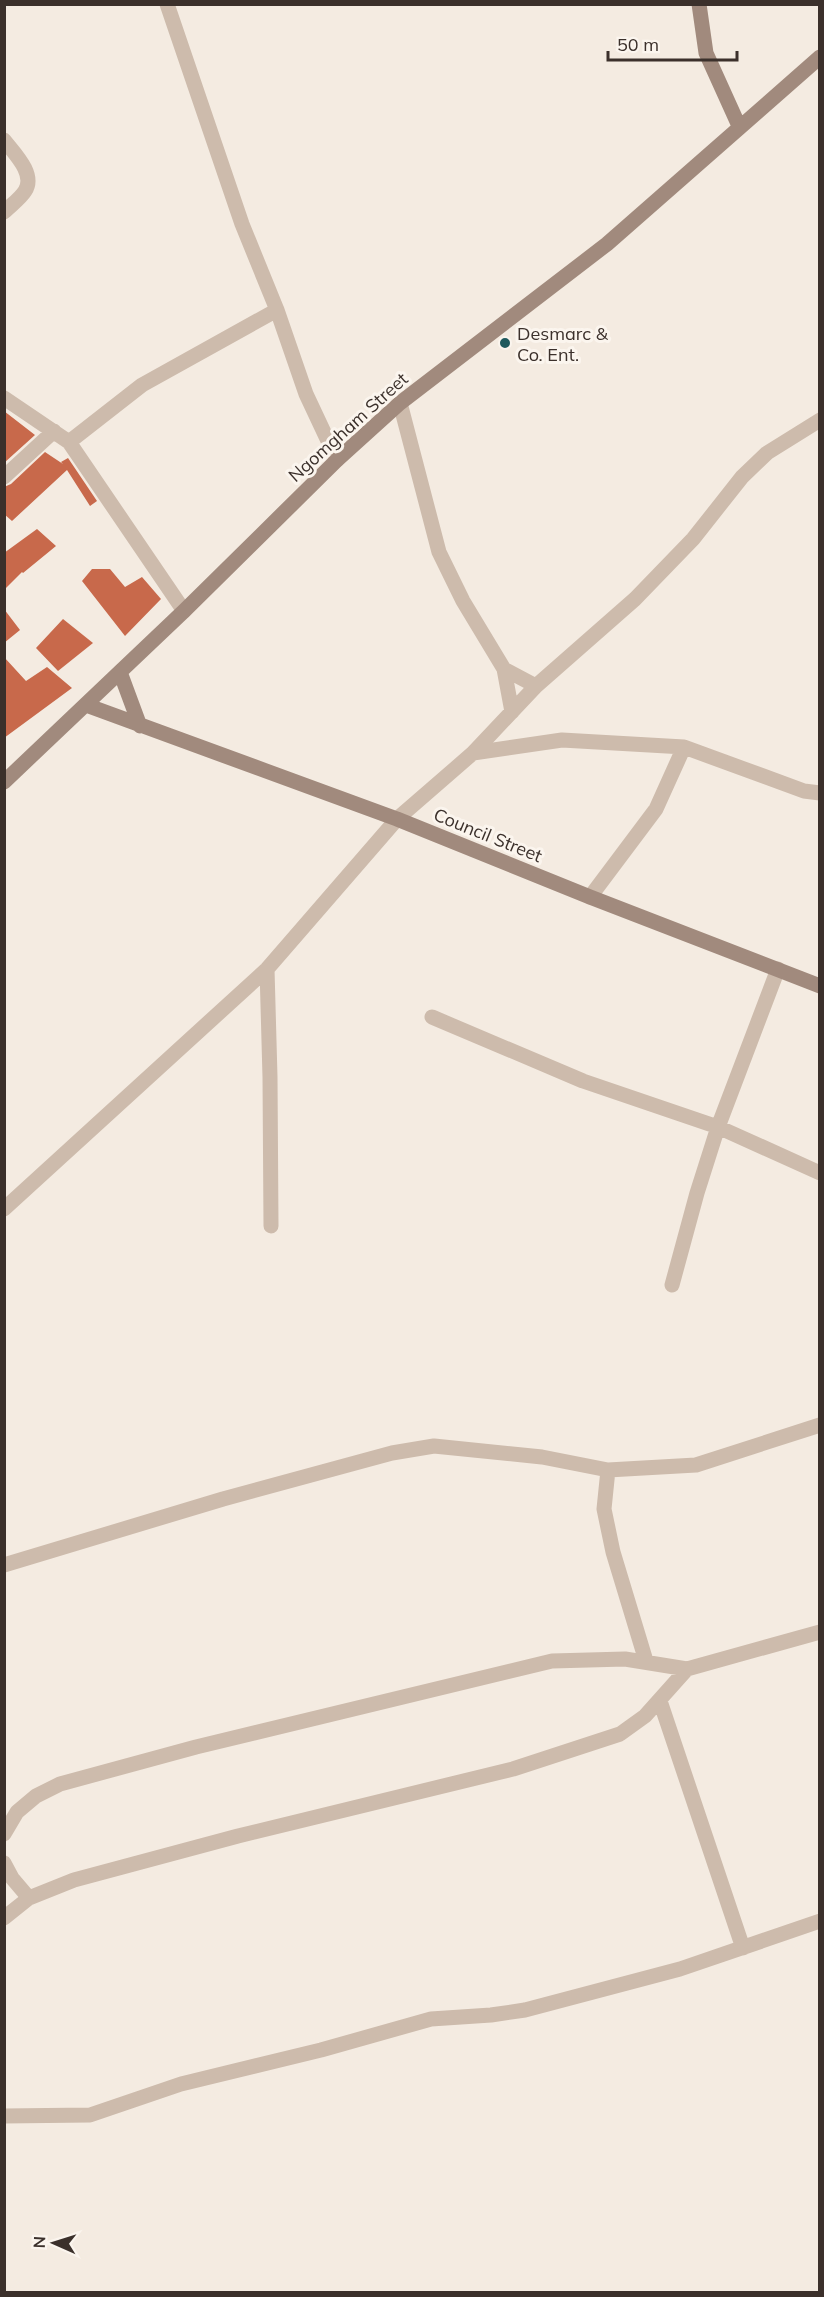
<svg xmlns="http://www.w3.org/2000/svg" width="824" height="2297" font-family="Mulish,sans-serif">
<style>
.building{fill:#c8694b}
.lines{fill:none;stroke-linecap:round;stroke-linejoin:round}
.street{stroke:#cdbbac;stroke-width:15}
.secondary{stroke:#a18a7d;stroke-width:15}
.poi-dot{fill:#1f5a5e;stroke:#fbf5ee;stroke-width:2}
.labels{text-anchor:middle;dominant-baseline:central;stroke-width:6;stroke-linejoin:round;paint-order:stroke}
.poi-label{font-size:18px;fill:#3b302b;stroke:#fbf5ee;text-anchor:start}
.street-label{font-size:18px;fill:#3b302b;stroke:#fbf5ee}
</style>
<rect width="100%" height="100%" fill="#f4ebe1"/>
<path class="building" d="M4,411L35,435L4,463Z
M45,452L63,464L61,462L68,458L97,501L90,506L67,470L12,521L4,514V487L11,484Z
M37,529L56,546L23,573L22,572L4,590V553Z
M92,569H110L125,587L142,577L161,599L125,636L82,581Z
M4,609L20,630L4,643Z
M63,619L93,643L58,671L36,648Z
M4,657L26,681L47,667L72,688L4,738Z"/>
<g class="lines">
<path class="street" d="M167,4L242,224L277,310
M4,140C14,153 36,174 25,191C20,199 11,205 4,212
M4,398L69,442L184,611
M400,403L439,552L463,601L504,669L512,712
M69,442L142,385L277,310L306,394L337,460
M4,477L54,431
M504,669L536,686
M473,753L562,740L684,747L804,791L820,793
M590,897L656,809L684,747
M267,969L270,1077L271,1226
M432,1017L583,1081L718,1127L820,1173
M4,1209L267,969L397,819L473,753L536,686L635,599L693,539L742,477L767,453L820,420
M672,1285L697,1193L718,1127L778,969
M608,1470L604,1509L613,1552L646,1661
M4,1565L223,1499L392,1453L434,1446L542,1457L608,1470L696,1465L820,1425
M660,1701L743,1948
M4,1834L17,1812L36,1796L60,1784L196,1747L552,1661L625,1659L687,1669L820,1632
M4,1863L12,1878L29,1898
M4,1918L29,1898L74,1880L238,1836L513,1769L620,1734L645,1716L687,1669
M4,2116L90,2115L181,2084L321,2050L431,2019L491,2015L525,2010L680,1969L820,1921"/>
<path class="secondary" d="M699,4L706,53L739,126
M120,672L140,726
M86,705L397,819L590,897L820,986
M4,782L184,611L337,460L400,403L607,244L820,57"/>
</g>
<circle class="poi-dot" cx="505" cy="343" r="6"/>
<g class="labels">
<g class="poi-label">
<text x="517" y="333">Desmarc &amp;<tspan x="517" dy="21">Co. Ent.</tspan></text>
</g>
<g class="street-label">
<text transform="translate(348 427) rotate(-42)">Ngomgham Street</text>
<text transform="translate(488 835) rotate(22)">Council Street</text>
</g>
</g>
<rect width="824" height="2297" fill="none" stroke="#3b302b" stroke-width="12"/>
<g transform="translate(54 2243) rotate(273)" stroke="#fbf5ee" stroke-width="4.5" paint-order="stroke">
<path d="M0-4.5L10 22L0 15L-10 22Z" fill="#3b302b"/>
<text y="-9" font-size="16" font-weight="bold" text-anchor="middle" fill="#3b302b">N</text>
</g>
<path d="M608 51v9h129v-9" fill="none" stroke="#3b302b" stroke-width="3"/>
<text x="617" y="51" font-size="18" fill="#3b302b" stroke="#fbf5ee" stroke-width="4.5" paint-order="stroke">50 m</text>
</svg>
